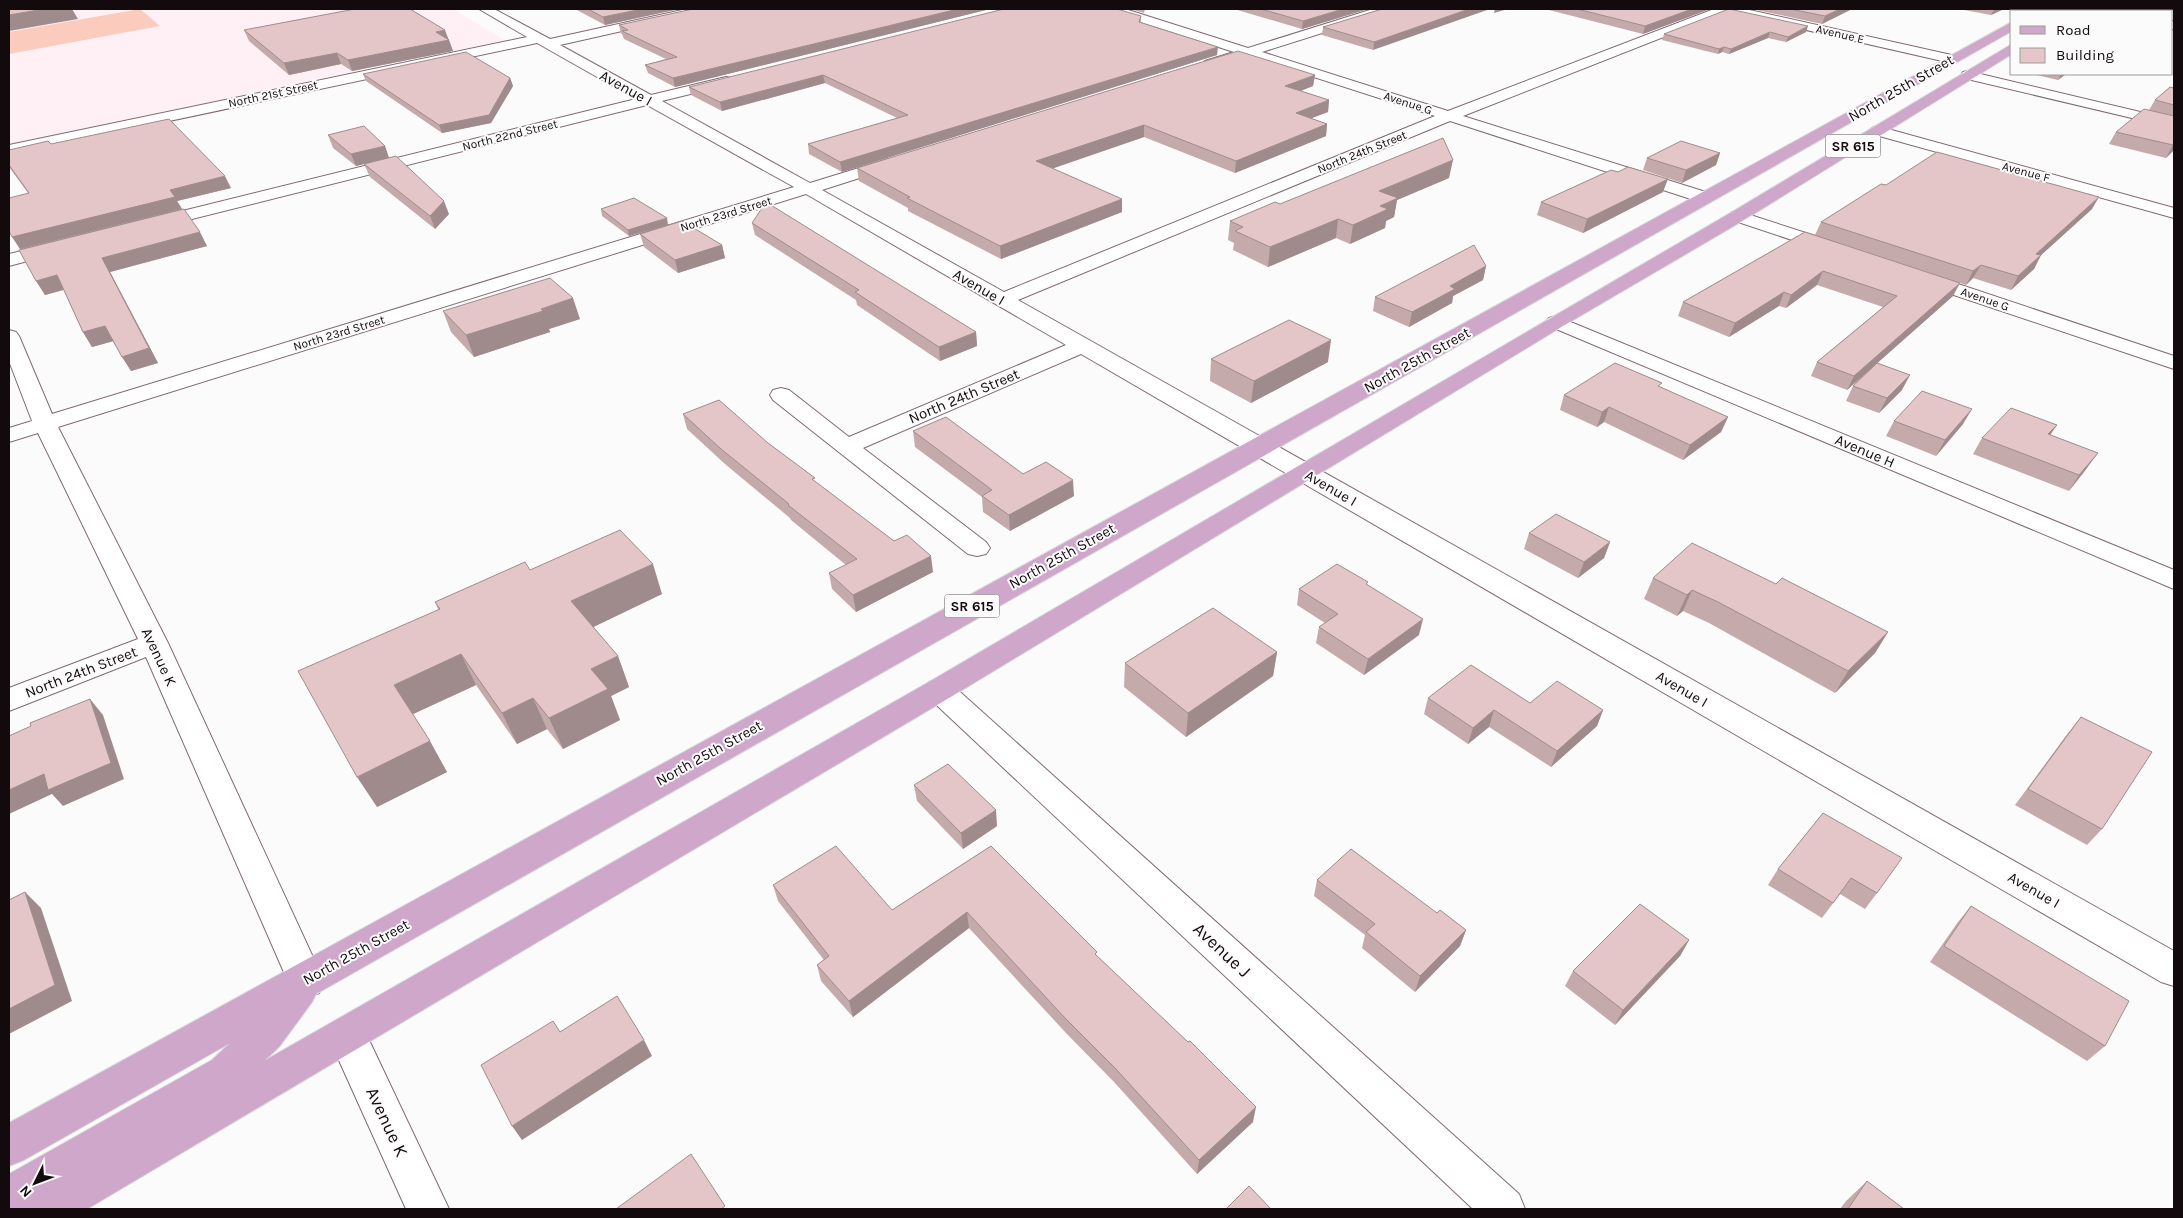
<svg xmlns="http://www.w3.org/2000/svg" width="2183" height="1218" font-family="Karla,sans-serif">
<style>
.built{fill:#fff0f6}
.green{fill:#fbcbbe}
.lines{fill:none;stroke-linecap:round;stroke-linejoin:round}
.minor-casing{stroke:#826973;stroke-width:2}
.primary-casing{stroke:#d9d8d8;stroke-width:2}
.minor{fill:#fff;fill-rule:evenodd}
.primary{fill:#cea7cb;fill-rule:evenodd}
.wall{fill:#c5aaac}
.shaded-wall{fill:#a08b8c}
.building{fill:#e5c6c8;stroke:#a08b8c}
.labels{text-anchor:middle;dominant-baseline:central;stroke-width:4;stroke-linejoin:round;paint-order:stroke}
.far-street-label{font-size:12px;fill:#130a0e;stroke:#fbfbfb}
.shield{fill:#fbfbfb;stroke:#595255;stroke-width:1}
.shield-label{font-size:14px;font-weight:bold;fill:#130a0e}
.street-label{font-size:15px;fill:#130a0e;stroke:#fbfbfb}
.near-street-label{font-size:18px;fill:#130a0e;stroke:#fbfbfb}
</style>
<rect width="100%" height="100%" fill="#fbfbfb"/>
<path class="built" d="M9,9H453L505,40L9,144Z"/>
<path class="green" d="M140,9L160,26L9,54V32Z"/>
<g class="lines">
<g class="minor-casing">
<path id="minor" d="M479,9H494L550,39L687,9H708L702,13L560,45L651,95L726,77L731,78L733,81L731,84L662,101L810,183L888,159H900L902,162L900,165L822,190L1004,292L1435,116L1248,56L1210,68L1205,67L1203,64L1205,61L1234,52L1109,12L1107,9H1125L1248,48L1373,9H1391L1389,12L1262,52L1448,111L1714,9H1745L1956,56L1958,59L1951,63L1727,12L1463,116L1709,193L1712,197L1709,201H1697L1450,121L1018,300L2174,951V986L2161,982L1081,354L863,448L986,542L990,548L986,554L977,556L968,554L773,400L770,395L773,390L781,388L789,390L849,437L1066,345L806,194L58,427L168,643L324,981L319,993L306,998L293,993L146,657L9,711V688L138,639L38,433L9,442V428L32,421L9,361V330L16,332L19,336L52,414L794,187L647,105L152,229L146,228L143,224L146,220L636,99L537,43L9,155V145L527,37Z
M2081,9H2104L2105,11H2082Z
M2172,21L2174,22V30L2172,29Z
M1968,71L2174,120V128L1963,78L1961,75L1963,72Z
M1877,126L2174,208V218L1872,134L1869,131L1872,128Z
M1738,211L1840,244L1843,248L1840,252L1834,253L1828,252L1732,220L1729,216L1732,212Z
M59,242L65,243L68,247L65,251L9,266V254Z
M1922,272L2174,356V369L1915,282L1912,278L1915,274Z
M1556,316L2174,570V589L1549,326L1546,322L1549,318Z
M939,679L949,682L1519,1194L1525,1209H1473L929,698L924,690L929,682Z
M347,1018L361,1023L449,1209H406L328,1036L333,1023Z"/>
</g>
<g class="primary-casing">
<path id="primary" d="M2034,9H2050L2049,11H2033Z
M2068,9H2083L2082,11H2067Z
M2012,22V31L316,994L312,1002L279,1047L264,1061L929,682L1732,212L2012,44V54L1744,220L1563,326L949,698L87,1209H9V1174L212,1060L230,1043L24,1160L9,1166V1123Z"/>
</g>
<use href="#minor" class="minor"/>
<use href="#primary" class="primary"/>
</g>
<path class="wall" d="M575,9H679L605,25Z
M693,9H990L675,87L648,73L645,65L666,59L624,39L622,34L621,33L619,25Z
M1130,9H1145L1144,13Z
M1234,9H1368L1302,29Z
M1382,9L1373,50L1322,35L1323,27Z
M1545,9H1710L1643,34Z
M1752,9H1852L1822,24Z
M1959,9H2004L1991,15Z
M1141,16V22L1217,55L842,172L809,154L808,144L897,118L825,83L722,111L691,95L689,87Z
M244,30L448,39L449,40L453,51L352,71L341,64L289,75L249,41Z
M1806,32L1786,42L1768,38L1729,54L1722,52L1718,54L1662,40L1664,34Z
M363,74L510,78L513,86L491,123L442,133L366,81Z
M2032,74H2066L2058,80Z
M1315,75L1313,86L1301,91L1329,100L1328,112L1311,118L1327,124L1326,136L1235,173L1144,137L1052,168L1122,212L1001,259L908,211V208L859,181L857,168Z
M2174,88V150L2166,158L2109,144L2116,132L2149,110L2155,100Z
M328,135L385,146L389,158L449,214L435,229L370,177L364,164L356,166L333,148Z
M51,144L231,188L177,201L182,209L207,246L110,272L158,363L131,371L113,341L92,347L83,332L64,290L45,295L20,249L28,193L9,167V150Z
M1720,153L1716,165L1682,183L1643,170L1647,158Z
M1449,178L1397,200L1394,217L1386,221L1385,228L1350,244L1336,238L1268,267L1233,250L1234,243L1228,240L1230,221L1280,204Z
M1886,185L2092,209L2041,255L2034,269L2011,290L1973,278L1966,285L1815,235L1821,222Z
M1663,192L1583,233L1537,215L1541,202Z
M601,209L668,225L629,236L602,216Z
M752,223L976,332L977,346L940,361L857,305L856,300L755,235Z
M1805,232L1953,296L1877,363L1902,390L1879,413L1846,401L1853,386L1869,370L1847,390L1811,376L1817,362L1883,307L1817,285L1786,308L1779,306L1729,337L1678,316L1683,302Z
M640,234L722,245L725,258L678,273L644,247Z
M1486,266L1483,280L1453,296L1452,303L1409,327L1373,311L1375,297Z
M443,311L580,319L549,329L550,332L474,357L451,332Z
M1211,359L1328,362L1251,403L1210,381Z
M1660,387L1728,417L1721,432L1683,460L1604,422L1597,427L1560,410L1564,395Z
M683,414L768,443L815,482L933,572L856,612L832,589L829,573L846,565L791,520L790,518L725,464L687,429Z
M1894,421L1963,424L1936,456L1886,436Z
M913,431L1023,474L1074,496L1010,531L983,512L982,497L915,447Z
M2050,435L2087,468L2069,491L1973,454L1982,438Z
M1529,533L1610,542L1604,558L1578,578L1524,549Z
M530,570L662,594L593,627L618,656L629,687L611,696L620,720L563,749L547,729L517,744L476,685L413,714L447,772L377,807L438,609L435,602Z
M1653,578L1776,584L1888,632L1875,653L1835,693L1709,623L1683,611L1677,616L1644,599Z
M1368,585L1419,635L1364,675L1316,643L1319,627L1325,623L1297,605L1299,589Z
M1277,652L1273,676L1186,737L1124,687L1125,663Z
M1428,698L1530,703L1603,710L1597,726L1551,767L1489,727L1468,744L1424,714Z
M2081,717L2102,829L2087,845L2015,805L2068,733Z
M914,785L997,826L963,849L917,801Z
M1823,813L1877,893L1865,909L1840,894L1822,918L1768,885L1778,869Z
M991,846L1097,956L1253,1122L1197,1174L1115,1083L1066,1033L969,928L853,1017L821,981L817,965L824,960L778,901L773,885L892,910Z
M1317,880L1437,913L1466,930L1460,946L1415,992L1362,948L1365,935L1314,896Z
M1971,906L2105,1046L2087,1061L1930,962L1958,922Z
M1689,940L1680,956L1615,1025L1565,986L1573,971Z
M1867,1181L1904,1209H1840L1846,1201Z"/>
<path class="shaded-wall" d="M44,9H72L78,19L9,31V15Z
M642,9H679L605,25L603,17Z
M958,9H990L675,87L673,78Z
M1343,9H1368L1302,29L1303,21Z
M1469,9H1490L1373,50L1374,42Z
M1495,9H1508L1494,13Z
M1692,9H1710L1643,34L1645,26Z
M1840,9H1852L1822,24L1825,16Z
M1996,9H2004L1991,15L1994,10Z
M1808,26L1806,32L1786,42L1788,37Z
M445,30L453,51L352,71L348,60L436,32Z
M1770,32L1768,38L1729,54L1731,49Z
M1218,47L1217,55L842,172L840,162Z
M1724,47L1722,52L1718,54L1719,49Z
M337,53L341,64L289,75L284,63Z
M2061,74H2066L2058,80Z
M823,75L825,83L722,111L720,102Z
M1315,75L1313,86L1284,97L1285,86Z
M510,78L513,86L491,123L442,133L439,125Z
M1329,100L1328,112L1294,125L1296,113Z
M1327,124L1326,136L1235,173L1236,161Z
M1144,125V137L1037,174L1036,161Z
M2174,144V150L2166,158L2173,145Z
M385,146L389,158L356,166L351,154Z
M1720,153L1716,165L1682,183L1686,170Z
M1453,160L1449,178L1397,200L1394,217L1386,221L1385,228L1350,244L1353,225L1379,191Z
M225,176L231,188L177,201L182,209L20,249L12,237L170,190Z
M1668,179L1663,192L1583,233L1587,219Z
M2099,197L2092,209L2028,267L2036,254Z
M1122,199V212L1001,259L1000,246Z
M444,201L449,214L435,229L430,216Z
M667,218L668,225L629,236L628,230Z
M1338,219L1336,238L1268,267L1270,247Z
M200,232L207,246L110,272L158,363L131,371L122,357L102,258Z
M722,245L725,258L678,273L675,260Z
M2041,255L2034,269L2011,290L2018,276Z
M1981,265L1973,278L1966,285L1973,271Z
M1486,266L1483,280L1453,296L1452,303L1409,327L1412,312L1450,286Z
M1823,271L1817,285L1786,308L1791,295Z
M57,275L66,289L45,295L36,281Z
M1960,283L1953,296L1847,390L1854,376Z
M1784,292L1779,306L1729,337L1735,323Z
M573,298L580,319L549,329L550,332L474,357L466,335L541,309Z
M105,326L114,341L92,347L83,332Z
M976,332L977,346L940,361L939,347Z
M1331,340L1328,362L1251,403L1254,381Z
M1910,375L1902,390L1879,413L1887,398Z
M1609,407L1604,422L1597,427L1602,412Z
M1972,409L1963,424L1936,456L1945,440Z
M1728,417L1721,432L1683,460L1690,445Z
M2057,425L2047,440L2048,434Z
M2098,453L2087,468L2069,491L2079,475Z
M1073,480L1074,496L1010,531L1009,515Z
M1610,542L1604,558L1578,578L1584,562Z
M931,556L933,572L856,612L853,595Z
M653,564L662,594L583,632L571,601Z
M1692,590L1683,611L1677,616L1687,595Z
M1423,619L1419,635L1364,675L1368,659Z
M1888,632L1875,653L1835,693L1848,671Z
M1277,652L1273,676L1186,737L1188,713Z
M461,654L476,685L411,715L394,685Z
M618,656L629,687L611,696L620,720L563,749L549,718L591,669Z
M533,698L547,729L517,744L502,713Z
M90,699L103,715L124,779L63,806L52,794L9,814V790Z
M1494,710L1489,727L1468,744L1473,728Z
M1603,710L1597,726L1551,767L1557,751Z
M430,741L447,772L377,807L357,777Z
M996,810L997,826L963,849L961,833Z
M25,892L41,908L72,1001L9,1034V1009Z
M967,912L969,928L853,1017L849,1001Z
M1466,930L1460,946L1415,992L1420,976Z
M1689,940L1680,956L1615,1025L1623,1010Z
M644,1040L652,1056L522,1140L512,1126Z
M1256,1107L1253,1122L1197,1174L1199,1160Z"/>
<path class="building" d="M9,9H44L9,15Z
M355,9H410L445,30L436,32L449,40L348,60L337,53L284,63L244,30Z
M588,9H642L603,17Z
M693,9H958L673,78L645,65L677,57L622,31L628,30L619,25Z
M1004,9H1117L1141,16L1139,22L1218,47L840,162L808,144L908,115L823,75L720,102L689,87Z
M1261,9H1343L1303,21Z
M1382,9H1469L1374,42L1323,27Z
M1577,9H1692L1645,26Z
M1729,9L1808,26L1788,37L1770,32L1731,49L1724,47L1719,49L1664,34Z
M1790,9H1840L1825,16Z
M1238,51L1315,75L1285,86L1329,100L1296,113L1327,124L1236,161L1144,125L1036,161L1122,199L1000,246L907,198L910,197L857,168Z
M466,52L510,78L489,115L439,125L363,74Z
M2170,87L2174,88V105L2155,100Z
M2144,109L2174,116V144L2173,145L2116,132Z
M169,119L225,176L170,190L175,197L12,237L9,231V198L29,193L9,165V150L48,141L51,144Z
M364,126L385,146L351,154L328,135Z
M1443,138L1453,160L1379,191L1398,198L1380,206L1388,209L1353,225L1338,219L1270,247L1235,231L1243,227L1230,221L1275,202L1280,204Z
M1681,141L1720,153L1686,170L1647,158Z
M1937,152L2099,197L2036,254L2041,255L2018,276L1981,265L1973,271L1821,222L1881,184L1886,185Z
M396,156L444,201L430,216L364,164Z
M1628,167L1668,179L1587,219L1541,202L1611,170L1618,172Z
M634,198L667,218L628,230L601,209Z
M766,202L976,332L939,347L855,292L859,290L752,223Z
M184,209L200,232L102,258L149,348L122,357L105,326L83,332L57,275L36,281L19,250Z
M682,221L722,245L675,260L640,234Z
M1805,232L1960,283L1854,376L1817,362L1897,296L1823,271L1791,295L1784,292L1735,323L1683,302Z
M1474,245L1486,266L1450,286L1455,289L1412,312L1375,297Z
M550,278L573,298L541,309L543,311L466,335L443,311Z
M1289,320L1331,340L1254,381L1211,359Z
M1615,363L1662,383L1658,386L1728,417L1690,445L1609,407L1602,412L1564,395Z
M1877,363L1910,375L1887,398L1853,386Z
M1922,391L1972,409L1945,440L1894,421Z
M719,400L768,443L815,478L812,479L894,541L907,535L931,556L853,595L829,573L857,559L788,505L789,504L721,449L683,414Z
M2011,408L2057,425L2048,434L2098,453L2079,475L1982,438Z
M946,417L1023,474L1046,462L1073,480L1009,515L982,496L992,490L913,431Z
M1556,514L1610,542L1584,562L1529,533Z
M620,530L653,564L571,601L618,656L591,669L608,689L549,718L533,698L502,713L461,654L394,685L430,741L357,777L298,671L440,609L435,602L525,562L530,570Z
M1692,543L1776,584L1782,578L1888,632L1848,671L1718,602L1692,590L1687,595L1653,578Z
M1337,564L1368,582L1366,584L1423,619L1368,659L1319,627L1338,614L1299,589Z
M1213,608L1277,652L1188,713L1125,663Z
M1471,665L1530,703L1557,681L1603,710L1557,751L1494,710L1473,728L1428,698Z
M90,699L111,763L48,790L44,774L9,790V736L31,726L30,723Z
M2081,717L2152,752L2102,829L2028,789Z
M948,764L996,810L961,833L914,785Z
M1823,813L1902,858L1877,893L1851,878L1833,903L1778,869Z
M836,846L892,910L991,846L1097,952L1095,954L1188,1042L1190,1041L1256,1107L1199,1160L1115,1068L1065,1018L967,912L849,1001L817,965L829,956L773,885Z
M1351,849L1437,913L1440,910L1466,930L1420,976L1366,932L1375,924L1317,880Z
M25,892L55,985L9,1009V900Z
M1640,904L1689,940L1623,1010L1573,971Z
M1971,906L2129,1001L2105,1046L1944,946Z
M617,996L644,1040L512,1126L481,1065L553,1021L560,1032Z
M691,1154L725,1206L721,1209H616Z
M1867,1181L1904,1209H1848Z
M1249,1186L1271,1209H1226Z"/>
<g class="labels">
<g class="far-street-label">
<text transform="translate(1840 34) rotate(13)">Avenue E</text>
<text transform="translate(273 94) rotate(-12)">North 21st Street</text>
<text transform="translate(1408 103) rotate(18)">Avenue G</text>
<text transform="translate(510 135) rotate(-14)">North 22nd Street</text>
<text transform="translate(1362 152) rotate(-22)">North 24th Street</text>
<text transform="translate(2026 172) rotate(15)">Avenue F</text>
<text transform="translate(726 214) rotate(-17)">North 23rd Street</text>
<text transform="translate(1985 299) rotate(19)">Avenue G</text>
<text transform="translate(339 333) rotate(-17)">North 23rd Street</text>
</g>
<g class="shield">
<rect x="1825.5" y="134.5" width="55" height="23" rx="4"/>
<rect x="944.5" y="594.5" width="55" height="23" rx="4"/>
</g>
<g class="shield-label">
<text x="1853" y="146">SR 615</text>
<text x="972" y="606">SR 615</text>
</g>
<g class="street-label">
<text transform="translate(626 88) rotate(29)">Avenue I</text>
<text transform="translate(1901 88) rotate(-30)">North 25th Street</text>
<text transform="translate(979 287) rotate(30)">Avenue I</text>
<text transform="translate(1417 360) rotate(-29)">North 25th Street</text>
<text transform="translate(964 396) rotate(-23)">North 24th Street</text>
<text transform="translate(1865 451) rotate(23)">Avenue H</text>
<text transform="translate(1331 488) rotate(30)">Avenue I</text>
<text transform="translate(1062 556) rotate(-29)">North 25th Street</text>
<text transform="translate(159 657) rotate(65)">Avenue K</text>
<text transform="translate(81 672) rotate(-21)">North 24th Street</text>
<text transform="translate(1682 689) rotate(30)">Avenue I</text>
<text transform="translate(709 753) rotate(-29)">North 25th Street</text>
<text transform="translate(2034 890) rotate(30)">Avenue I</text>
<text transform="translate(356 952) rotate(-29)">North 25th Street</text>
</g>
<g class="near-street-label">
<text transform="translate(1222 950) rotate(43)">Avenue J</text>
<text transform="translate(387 1122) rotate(65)">Avenue K</text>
</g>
</g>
<rect width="2183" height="1218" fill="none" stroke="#130a0e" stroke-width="20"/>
<rect x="2010" y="10" width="162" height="65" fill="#fbfbfb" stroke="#9e9b9c"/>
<rect x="2020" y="26" width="25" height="8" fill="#cea7cb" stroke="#9e9b9c"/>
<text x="2056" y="35" font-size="15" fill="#130a0e">Road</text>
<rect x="2020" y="48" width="25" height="15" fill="#e5c6c8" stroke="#9e9b9c"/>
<text x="2056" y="60" font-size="15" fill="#130a0e">Building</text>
<g transform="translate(35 1183) rotate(228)" stroke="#fbfbfb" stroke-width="4" paint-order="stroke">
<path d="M0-4L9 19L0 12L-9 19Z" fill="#130a0e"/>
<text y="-8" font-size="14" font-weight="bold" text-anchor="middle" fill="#130a0e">N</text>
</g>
</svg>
